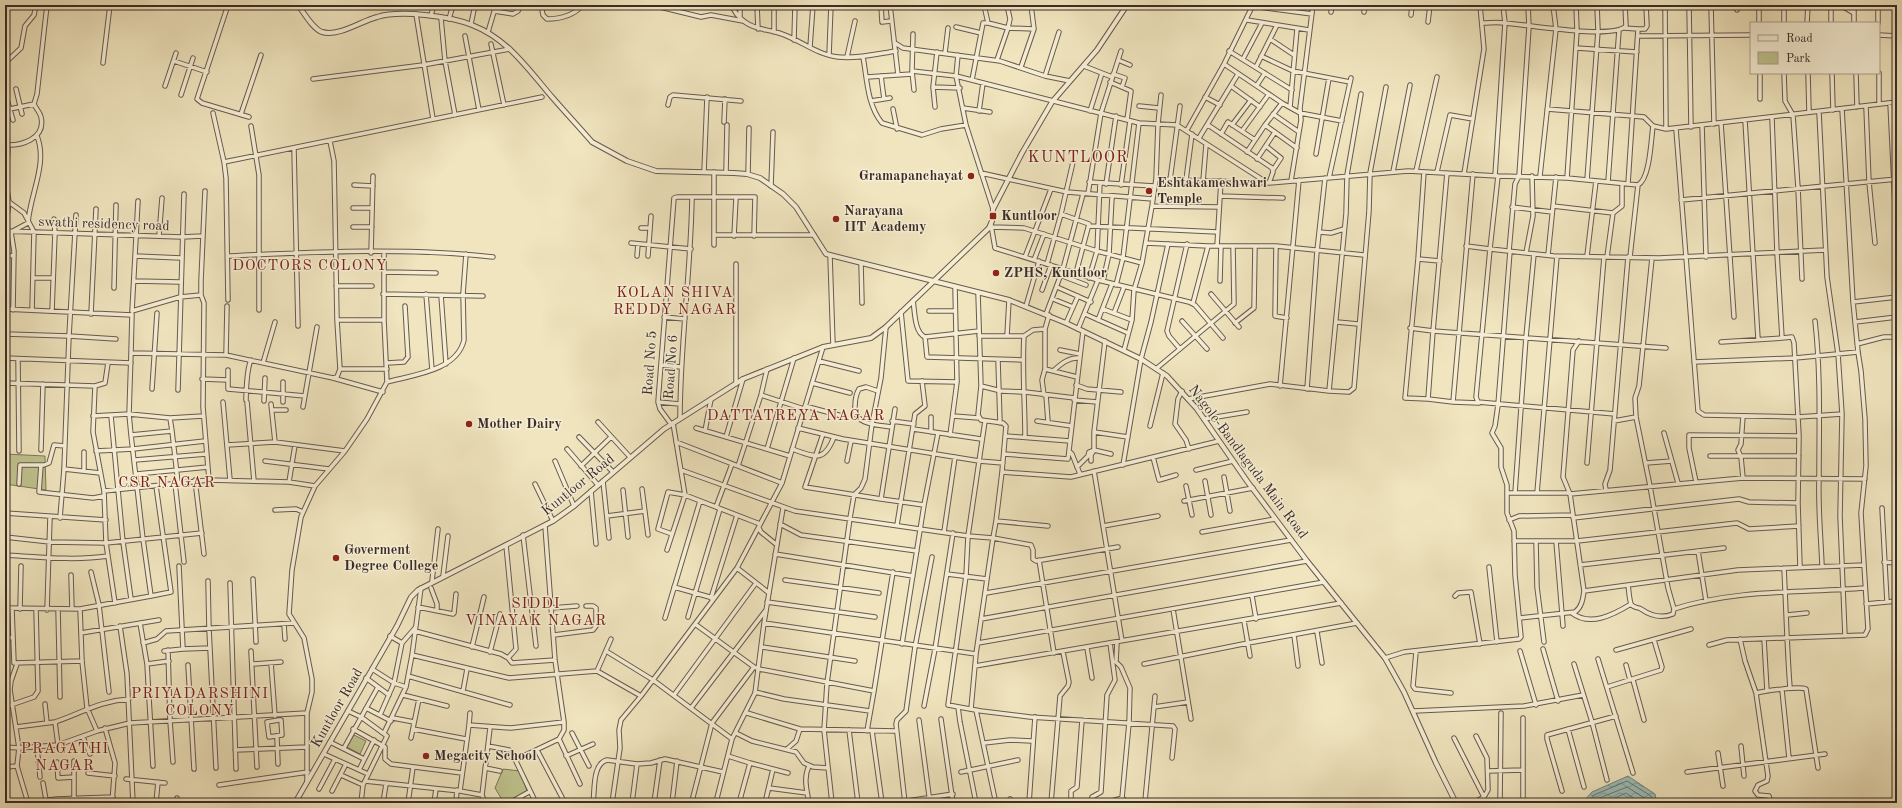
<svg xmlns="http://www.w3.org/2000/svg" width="1902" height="808" font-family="'Old Standard TT',serif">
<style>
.green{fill:#bfc38e;stroke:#7d785a}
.water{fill:url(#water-waves);stroke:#75847e}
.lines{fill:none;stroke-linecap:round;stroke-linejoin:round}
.shore{stroke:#6b7570;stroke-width:1}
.minor-casing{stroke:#685a4d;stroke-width:5.5}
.tertiary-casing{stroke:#685a4d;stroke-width:6}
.minor{stroke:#f5eed5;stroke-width:3.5}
.tertiary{stroke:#f5eed5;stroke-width:4}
.poi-dot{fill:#8f2418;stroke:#f5eed5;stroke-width:1.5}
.labels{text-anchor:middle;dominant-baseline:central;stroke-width:3;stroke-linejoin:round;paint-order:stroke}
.poi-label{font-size:14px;font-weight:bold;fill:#3b2c27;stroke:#f5eed5;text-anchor:start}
.street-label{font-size:14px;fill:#3b2c27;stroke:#f5eed5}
.neighbourhood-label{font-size:15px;letter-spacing:1px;fill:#7a1f14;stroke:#f5eed5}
.quarter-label{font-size:16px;letter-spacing:1px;fill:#7a1f14;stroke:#f5eed5}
</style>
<defs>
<pattern id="water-waves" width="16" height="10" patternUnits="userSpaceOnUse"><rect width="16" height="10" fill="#9bbeb8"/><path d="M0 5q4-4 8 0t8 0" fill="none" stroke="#809b96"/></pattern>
</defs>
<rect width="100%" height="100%" fill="#f0e5bf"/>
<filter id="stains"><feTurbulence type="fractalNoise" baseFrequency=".005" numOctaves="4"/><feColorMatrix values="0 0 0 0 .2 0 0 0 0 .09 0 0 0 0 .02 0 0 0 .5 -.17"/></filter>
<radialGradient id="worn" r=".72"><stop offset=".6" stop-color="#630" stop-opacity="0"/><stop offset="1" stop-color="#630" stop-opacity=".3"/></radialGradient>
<path class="green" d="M5,454L45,456L46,490L5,484Z
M354,735L366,741L360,754L347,747Z
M503,769L520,771L527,791L504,803L495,788Z"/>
<path class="water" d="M1628,776L1655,794L1657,803H1582L1592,792Z"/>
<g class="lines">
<path class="shore" d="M1588,803L1594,795L1627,781L1651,796L1653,803
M1594,803L1597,799L1627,787L1646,799L1647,803
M1604,803L1626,793L1641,803"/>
<g class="minor-casing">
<path id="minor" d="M228,5L197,99L202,103L249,117
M541,5L543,15L547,19C561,19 574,15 583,5
M652,5L701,17L711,15L743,21
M732,5C734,12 738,17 745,22C756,30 766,29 779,33C799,39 817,55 838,57C857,59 877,54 896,51
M757,5L758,29
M881,5L882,22L891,21
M890,5L898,75
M1665,5L1666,129
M1689,5L1691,127
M1711,5L1714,124
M1737,5V10
M1759,5V23
M1840,5L1854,13
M1854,5V23
M1878,5V23
M1252,6L1312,14
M494,11L513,14L518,11L521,5
M1331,12L1332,5
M1364,12L1365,5
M416,14L433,119
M431,15L434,5
M1411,15L1412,5
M441,18L445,61L455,115
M740,18V5
M449,19L453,5
M1247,20L1309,30
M1428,22L1430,5
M988,23L1008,28L1010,19L1007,5
M1482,23C1490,23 1497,22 1504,23C1525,24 1612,40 1626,26L1625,5
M1784,23V5
M1807,23L1808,5
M1831,23V5
M471,24L475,5
M956,27L981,33
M1624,28L1638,29L1628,184
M1638,29H1645L1647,26L1646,5
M488,32L496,5
M774,32V5
M913,34L912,71L914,90
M1879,35L1897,36
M465,36L479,110
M1638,36L1751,35
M1270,39L1294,55
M794,40L795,5
M895,43L903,48L1000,61L1045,76L1070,81
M491,44L504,105
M810,47L813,5
M1576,48L1637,52
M1229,51L1292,90
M945,53L948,28
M829,55L831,5
M958,55L956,76L966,125L993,209
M1261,56L1293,71L1350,82
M847,57L855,21
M863,57C867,78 867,105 882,123L922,135L941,129L966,125
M1243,59L1262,23
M997,60L1008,28L1034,29
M1118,60L1130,65
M174,61L207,72
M5,63L21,48L25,26L34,15L36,5
M103,63L110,5
M1224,64L1282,103L1300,113L1342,121
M1084,66L1112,77
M1021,67L1034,29L1031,5
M1256,67L1277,25
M912,71L956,76L1139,123L1177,125L1266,182
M1760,73V99
M1784,73L1785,101L1793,115L1798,188L1802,279
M1808,73L1809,112
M1832,73L1833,110
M1856,73L1857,107
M1879,73V104
M1113,74L1125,78L1122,87
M881,76L884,99
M1045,76L1059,32
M867,77L912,74
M313,79L423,65L510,49
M972,80L983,23H988L984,5
M1110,82L1131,91L1127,120
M1257,85L1265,73
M165,86L176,53
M1231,86L1260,107
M933,87L960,88
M16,89L22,114
M5,93L13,120
M181,95L193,58
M1205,97L1220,105
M871,101L890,98
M1890,103L1896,226
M668,105L670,97L673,95L741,101
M1139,106L1159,108
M935,107L933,87L937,52
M1290,107L1297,29
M1866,107L1869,182L1875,243
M963,108L990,112
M893,109L897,129
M1547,109L1633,116L1644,117L1653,126L1666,129L1897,102
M1842,109L1853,302L1858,352L1861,371L1865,419L1866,466L1861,513L1864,565
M5,110L34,104
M979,111L983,83
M1090,111L1102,73
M1819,112L1827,277L1838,354L1842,414L1840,516L1845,636
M213,113L224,162L226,178L228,300
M241,114L261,55
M1273,114L1299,132
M1772,118L1777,253L1782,338L1792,337L1794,343L1799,436L1798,503L1800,567
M1745,120L1758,339
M724,122L725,99
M1721,123L1734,317
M1208,125L1272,168L1273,172L1269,183
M1232,125L1251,100
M1265,125L1297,148
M1702,125L1706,257
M251,126L259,175V310
M1676,129L1698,411L1704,415L1798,417L1842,414
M1187,130L1224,64L1253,5
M1242,131L1269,94
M1221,134L1228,122L1255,140
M1199,138L1238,74
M330,141L334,161L337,320L340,369L337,377L333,378
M5,145C21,146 46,139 41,117C40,112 36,109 34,104L37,94L47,5
M1266,146L1281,158L1273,170
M294,149L298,326
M1247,152L1265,125L1282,103
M1316,154L1329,78
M1257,159L1275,132
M224,162L542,97
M1416,171L1437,77
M704,172L707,97
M714,172V245
M726,172L727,125
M1393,172L1410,85
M1424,172L1418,259L1405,398L1428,399
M1437,172L1450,115L1473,119
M981,173L1067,192L1153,199
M1447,173L1433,331L1666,348
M748,174L749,128
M1464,174L1484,49L1480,5
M1495,176L1505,23L1503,5
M1540,176L1556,29L1553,5
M1329,178L1351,78
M1567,178L1577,31L1576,5
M1156,179L1269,183L1408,171L1498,176L1567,178L1638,185C1650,179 1651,140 1653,126
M1170,180L1180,106
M1186,180L1192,134
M1587,180L1598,31L1597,5
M1203,181L1206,145
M1291,181L1301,120L1300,108L1313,5
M1089,182L1154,186
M1608,182L1619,30
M1106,184L1116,116
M354,185L373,186
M1121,185L1130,121
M771,186L773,132
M205,191L201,281V295L204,303L203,407L209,480
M1088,194L1101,113L1121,51
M1220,196L1283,198
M1681,200L1897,179
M138,201L132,311L180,297L201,295
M9,202L24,213L34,232L32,310
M1152,206L1219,207
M1553,206L1613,213L1622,206V184
M1512,207L1552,212
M353,208H372
M1061,214L1089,224L1076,273
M76,215L69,336L116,339
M991,225L995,248L1098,280L1189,302L1195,305L1223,338
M1089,226L1218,232
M353,227H372
M991,227L1024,228L1097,251L1142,263
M641,228H650
M5,230L9,202L6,184L8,145
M5,231L182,237L202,236
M1319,232L1331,233L1344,229
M714,235H814
M159,236L162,198
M734,236L736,198
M631,243L691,249
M1146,243L1208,246L1193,303
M1208,246H1276L1364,255
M1217,246L1221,181
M1276,246L1275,316L1287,318
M1466,246L1490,249L1498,176
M1509,251L1515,184L1519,176L1529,27L1528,5
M384,252V320
M371,253L373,176
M1526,253L1533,216L1532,176
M5,255L14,256
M1548,255L1556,177
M135,256L181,258
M228,256C314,252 407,247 493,257
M637,256L638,244
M648,256L651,216
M830,256L833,345
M1587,256L1596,181
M1025,257L1051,189
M1607,257L1613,213
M1630,257L1638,185
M1652,258L1639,386L1635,398L1636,417L1650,486L1668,588L1674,609C1736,589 1801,593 1865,588
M1418,259L1440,261
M1034,260L1044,234
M861,263L862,303
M1047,264L1061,214L1073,162
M384,272L436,273
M1060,275L1086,285
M33,278H53
M1089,278L1097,251L1100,183
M134,281L180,282
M1103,281L1109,254L1112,197
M1220,281L1221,246
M1116,285L1123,258L1139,123
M336,286H372
M1057,287L1091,302
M114,288L116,205
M1042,290L1051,265
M978,293L981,386L978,415L981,420L1003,423L1006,426L1002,472L1071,477L1219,441
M383,294L483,296
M426,294L432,370
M1211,294L1239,327
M441,295L446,364
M1053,299L1073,307
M913,301C915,311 914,332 925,337L979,331
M1853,302L1897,297
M1026,306L1039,261
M5,309L132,315
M1103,309L1132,320
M13,310L14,251L11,232L28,223C30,194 48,164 37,136
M52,311L55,233L54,219
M929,311H955
M901,312L908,381L957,382
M1114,313L1124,287
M91,314L96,209
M1046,314L1063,269L1083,194
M1085,314L1128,333
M664,317L685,319
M1098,320L1112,284
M1182,321L1207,349
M1815,321C1821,374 1819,427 1819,480C1818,509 1821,538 1822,566
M1337,322L1358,324
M1855,322L1897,317
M1066,323L1078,296
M1235,323L1254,308L1255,246
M1410,328L1433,331L1428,399L1453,402L1473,174
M1045,329V369L1077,377
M1078,329L1098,280
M5,334L69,336L64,469L60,518
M979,336H1024
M1007,336L1009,300
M925,337L927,357L1023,360
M1721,342L1782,338
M1857,344L1884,337H1897
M1180,349L1169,336L1167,331L1187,244
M1060,350L1080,354
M1124,350L1132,320L1134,290L1142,263L1152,206L1156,179L1158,124L1161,95
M131,353L132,314
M226,355L333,378L383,392
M5,358L131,363
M18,359L19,451
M998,360L1000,423
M819,361L859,371
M1694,362L1795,358L1858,352
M263,363L275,322
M387,363L404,362L408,357L405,306
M661,365L681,367
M1157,368L1234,304L1233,246
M340,369H387
M228,370V389L305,396
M1053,371C1061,364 1069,357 1079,358
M202,379L228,380
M387,382C412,375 457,371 464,340L463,294L466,254
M5,383L95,386L93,432L104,491L106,543L115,603
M812,383L850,393
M736,384V264
M1076,385L1087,389L1121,392
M95,386L105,383L108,363
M981,386L1001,391L1025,392L1075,398
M1280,386L1299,180
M152,389L157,313
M1307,389L1317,251L1325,178
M178,390L184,194
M878,391L866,387L859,389C856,394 855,401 855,407C854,425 877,425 892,427
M1182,391L1178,399L1175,424L1186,440L1189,449
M1329,391L1346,214L1347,175L1361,94
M761,395L804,409
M1044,395L1042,380L1045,369
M1046,395L1048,422
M1188,399L1270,384L1329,391L1349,392L1354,388L1369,211L1370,173L1386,87
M246,400C246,391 247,368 251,360
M1074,400L1097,402
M264,401L265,378
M223,402L230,480
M247,402L254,481
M283,402V382
M658,402L680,404
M1453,402L1479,403
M271,404L275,442
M805,406L842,416
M303,407L317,327
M272,410H286
M1615,414L1478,402L1476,397L1490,249L1554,256L1659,258L1825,250
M93,416L129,414L170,418L203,416
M111,416L123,542L131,599
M953,416L979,418
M170,418L172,431
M680,418C680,344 691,271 692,197
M1204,419L1247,412
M892,421L914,424
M985,421L968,536L966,576L948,705L981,711L1030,717L1173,726L1175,729L1172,758
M1037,421L1072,426
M1614,421L1636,417
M598,422L630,457
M671,424L660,409L658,402L674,198L677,197H755L754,236
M1150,426L1163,373
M696,428L790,456
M798,428L843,439L979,461L1003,463
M913,429L981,439
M705,431L711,399
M931,432V417
M1094,432L1128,437
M1664,433L1678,483
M823,434L805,487L881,499L895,409
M131,435L129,414L131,353L226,355L227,306
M950,435L957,382L955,287
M1006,436L1070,441
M579,437L613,472
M726,437L743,379
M1025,437C1025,404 1022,370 1024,336L1033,330L1045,329L1049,315
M676,442L782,483
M227,445L275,442L345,451
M567,449L598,485
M767,449L794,358
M792,449C815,457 824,463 834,437
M41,450L43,384
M96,451L133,449L205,441
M1069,451L1072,454L1080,474
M1004,454L1068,459L1083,331
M1710,456H1799
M1153,457L1159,480L1176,475
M135,460L206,454
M265,461L329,469
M555,461L574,506
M847,461L851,441
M1091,461V455L1094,450V432L1105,341
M1587,463L1604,257
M1646,463L1672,461
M41,465L39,492L93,498L104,496
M1123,465L1141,359L1151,322L1168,244
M581,466L611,437
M738,466L761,395L767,369
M1077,467L1088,456L1089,452L1094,450L1111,454
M64,469L100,473
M681,470L795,511L968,536L993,538L996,521
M1196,470L1233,461
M84,471V452
M1094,471L1122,641
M1002,472L996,521L1048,526
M137,474L208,467
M1224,477L1230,511
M1743,478L1741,457L1738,450L1741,444L1743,416
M195,480L204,554
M603,481L609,538
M1205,481L1211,515
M289,482L295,445
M1696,482L1689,448V435L1799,436
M175,483L184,562
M19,484L20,465H44L49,463L54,445L65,446
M535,484L553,521
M1186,486L1192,515
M642,489L648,535
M623,490L628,537
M1606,490L1605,484L1610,470L1628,257
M104,491L209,480L289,482L315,486
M591,491L596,544
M1507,493H1569
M1515,493L1526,337L1534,254
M1537,493L1557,256
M1570,494L1743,478L1865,479
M881,499L924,505
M1184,501L1253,488
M716,507L732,464
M1882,508L1887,602
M275,510L296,509L303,512
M5,513L106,520
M607,516L645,511
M1573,518L1739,499L1749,502L1798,503
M1509,520L1519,516L1573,515
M780,524L801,535L917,551
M897,525L915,414L925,406L922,381
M1103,526L1158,516
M759,528L761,532L777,545
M944,532L955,457
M1202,532L1275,519
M672,534L658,529L668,492L685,495L760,524
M523,535L536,646
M5,537L50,542L106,543L202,533
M1514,541H1577L1737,523L1749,529L1799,526
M1536,541L1537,587L1544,642
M1556,541L1563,626
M506,545L516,649L508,658
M667,550L685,495L673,423
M1698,551L1706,601
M775,554L913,576
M5,555C39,557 74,561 108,556
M1039,560L1054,653
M1884,562L1897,563
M1580,565L1724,548
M1489,567L1497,642
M737,568L769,593
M1784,568C1786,608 1787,648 1790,688
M91,572L99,605L109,692
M947,574L987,579
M71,575L72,609
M443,576L448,536
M253,579L256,642
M785,580L879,593
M208,581L209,629L216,768
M432,581L438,529
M230,583L236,769
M1628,585C1629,591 1629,598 1631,604C1633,608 1638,607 1641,609C1651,616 1661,619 1673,614L1674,609
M674,587L713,598
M431,588L437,604V611
M1584,591L1738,570L1864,565L1868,629L1865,635L1727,640L1709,645
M986,593L1291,540
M151,596L171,592L156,486
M1252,596L1256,619
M1455,596L1458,593L1471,592L1480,644
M711,598L737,515
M767,602L875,617
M1866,604L1897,601
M418,607L453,614L454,613L456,594
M5,608L80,609L151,596L143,539L131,435L172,431L178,483
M551,608L577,606
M12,609L14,663L82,661
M20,609L21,566
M58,609L60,697
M80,609L82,661L87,708L97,731
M1173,609L1191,719
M47,610L50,517
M1572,613C1590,627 1613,615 1631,604
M1787,615L1807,613
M688,617L720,509
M665,618L700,501
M1520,618L1575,612C1582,607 1583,598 1584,591L1570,494L1563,477L1573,350L1579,341
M981,619L1307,561
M1244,621L1250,656
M140,623L147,664L153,766
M764,623L976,654
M284,624L285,639
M695,624L754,667L759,669L874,691L893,572
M120,626L127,674L133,803
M415,631L501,654L508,658L512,663L555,660
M1317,632L1322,663
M81,633L159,620
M554,635L593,630L596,626V608L593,606H586
M1294,635L1298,666
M5,637L13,638
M1740,639L1745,661L1756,693L1768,776L1767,781L1758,785L1755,791L1758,795L1769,796L1771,803
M1764,639L1767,691
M143,643L157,639L166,631L294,623
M402,643L415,628
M978,643L1324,582
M902,644L924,505L938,433
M472,647L484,597
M762,647L855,661
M1087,648L1092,678
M183,649L210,648
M1543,649L1558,701
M168,650L170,721L173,762
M1616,650L1691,629
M164,651L183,649L179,566
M251,651L257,767
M606,651L653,680L732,739
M1520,651L1536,705
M490,652L500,614
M1416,652L1413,686L1415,689L1451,693
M412,655L509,678L597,671L641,696
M1385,658L1404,652L1519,639L1521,637L1515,575L1514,531L1507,513V485L1501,467V448L1492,433L1495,426L1498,405L1510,251
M1598,659L1633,773
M271,663L275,716
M17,664L11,681L10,690L19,748L17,766L28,803
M147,664L169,661
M253,664L281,662
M1144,664L1248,643L1357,623
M1574,664L1592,722L1607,780
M188,665L194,769
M1626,665L1630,680
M975,666L1341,603
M372,669L394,683L406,687
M597,671L611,639
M408,676L510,705
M366,678L389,695
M1633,680L1644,720
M1607,687L1661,670L1662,667L1654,640
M1782,690L1789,758
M463,691L467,669
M755,692L784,699L870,711
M1756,693C1765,691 1799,686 1806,689L1818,768
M403,695L447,706
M674,695L756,583
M45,704L47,723
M924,706L935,649L953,533
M5,707L34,697L38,691L36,609
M958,707L960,722L976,803
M1154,707L1188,702
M366,708L391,721
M691,708L766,610
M971,709L976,654L993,538L1031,545L1033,550V559L1036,561L1118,547
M976,710L995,799
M348,711L361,717L387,736L363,785L361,803
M1414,711L1524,706L1583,695
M747,713L800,729L896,731
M380,715L394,683L402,643L390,636
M393,718L414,722
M941,719L953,803
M279,720H281L282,735L269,737L267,722Z
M919,720L930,803
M55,722C82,713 99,701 129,699
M469,725L470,713
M16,727L55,722L58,745
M105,728L115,763L112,803
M353,729L385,747V759L391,764L462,773
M413,729L466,739
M1568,729L1584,787
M849,730L858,803
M867,731L874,691
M872,731L882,803
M384,733L406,687L412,655L421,588
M572,733L589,766
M736,733L752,741L796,752L804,763L813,767L828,768
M83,737L90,754
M277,738L278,764
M411,738L419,699
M1454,738L1484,797
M559,739L580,784
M330,742L364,759
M984,743L1010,740L1032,741
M488,746L509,750
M1741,746L1744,776
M5,747L19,748L58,745L97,731L130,723L307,713
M37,747L40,777
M344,748L378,687
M787,749L796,741L800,729
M235,750L307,747
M537,750L565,803
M512,753L536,803
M1718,753L1723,786
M324,754L368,774
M566,756L593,744
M728,756L750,763L739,803
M515,760L559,739L564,730V722
M57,762L58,778L74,777
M750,763L788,773
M637,764L651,763L665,759L723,772
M809,766C803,778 807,790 809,803
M5,767L17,766
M485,768L500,771
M359,770L374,740
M1488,771L1523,770
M961,772L1018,760
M1687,772L1825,754
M88,773L115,776
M341,775L363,785
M126,779L165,783
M307,781V713L312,692V679L304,638L289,614L292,570L301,517L315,486L345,451L367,419L387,382L384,320H337
M365,781L460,791L469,725L511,728L564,722L555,660L545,526
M43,783L46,800
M219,785L308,772
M769,788L807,793
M319,789L335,759
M332,791L346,764
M460,791L482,795L490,728
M1562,791L1547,739V735L1616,716
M482,795L485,803
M74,798V761
M1122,798L1129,803
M26,803L57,799L113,797
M156,803L158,782
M177,803V798
M383,803L386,784
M408,803L413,767
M434,803L436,789
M456,803L457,790
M509,803L529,792
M593,803C595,790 592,764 607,760L637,764L632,803
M612,803L620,748L619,730L621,720L641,696L737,568L782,483L823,347
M654,803L660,760
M672,803L677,761
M694,803L693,797L712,723L754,667
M718,803L717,798L732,739L755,693L764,623L783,508
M765,803L773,769
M832,803L824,730L827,683L850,518L854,495L861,488L865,479L872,424L881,378L886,327
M894,803L953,794
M905,803L896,724L897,720L906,711L915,647L932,557
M1009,803L1010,799
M1029,803L1035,717
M1051,803L1060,696L1068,686L1069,682L1063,652
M1071,803V791L1077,787L1082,720
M1091,803L1092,797L1101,792L1107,695L1115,680L1110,643
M1112,803V801L1122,798L1129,723L1130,688L1121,667L1116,662L1117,642
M1139,803L1145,801L1155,696
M1473,803L1484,797L1488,790L1487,758L1476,736
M1500,803L1501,713
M1523,803V718"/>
</g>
<g class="tertiary-casing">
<path id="tertiary" d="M298,5C304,13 313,29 322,32C339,37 361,21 377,17C400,10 450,16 472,25C508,39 528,69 552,97C565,112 579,127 592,142L627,161L656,171L734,173L747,174L760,178L783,194L796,207L826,254L1009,300L1066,323L1141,359L1167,376L1197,409L1247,481L1307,561L1385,658L1404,692L1436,763L1456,803
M295,803L397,626L411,597L418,590L553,521L574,506L664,429L743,379L823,347L871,338L886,327L989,228L992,221L993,209L1022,153L1052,102L1097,50L1127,5"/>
</g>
<use href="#minor" class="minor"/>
<use href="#tertiary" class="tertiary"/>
</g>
<g class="poi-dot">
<circle cx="971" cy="176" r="4"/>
<circle cx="1149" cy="191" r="4"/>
<rect x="989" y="212" width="8" height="8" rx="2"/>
<circle cx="836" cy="219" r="4"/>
<circle cx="996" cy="273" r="4"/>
<circle cx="469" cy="424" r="4"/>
<circle cx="336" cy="558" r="4"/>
<circle cx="426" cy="756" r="4"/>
</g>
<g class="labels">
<g class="poi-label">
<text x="963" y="176" text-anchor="end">Gramapanchayat</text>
<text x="1157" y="183">Eshtakameshwari<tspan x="1157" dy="16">Temple</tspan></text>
<text x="844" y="211">Narayana<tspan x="844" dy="16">IIT Academy</tspan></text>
<text x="1001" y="216">Kuntloor</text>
<text x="1004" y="273">ZPHS, Kuntloor</text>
<text x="477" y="424">Mother Dairy</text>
<text x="344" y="550">Goverment<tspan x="344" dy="16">Degree College</tspan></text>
<text x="434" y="756">Megacity School</text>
</g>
<g class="street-label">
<text transform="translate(104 224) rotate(2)">swathi residency road</text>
<text transform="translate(650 363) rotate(-86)">Road No 5</text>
<text transform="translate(671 367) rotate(-86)">Road No 6</text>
<text transform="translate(1248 462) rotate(53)">Nagole-Bandlaguda Main Road</text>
<text transform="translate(578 485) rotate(-39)">Kuntloor Road</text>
<text transform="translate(337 708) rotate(-60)">Kuntloor Road</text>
</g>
<g class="neighbourhood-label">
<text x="310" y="266">DOCTORS COLONY</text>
<text x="675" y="293">KOLAN SHIVA<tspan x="675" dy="17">REDDY NAGAR</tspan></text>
<text x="796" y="416">DATTATREYA NAGAR</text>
<text x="167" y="483">CSR NAGAR</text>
<text x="536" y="604">SIDDI<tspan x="536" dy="17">VINAYAK NAGAR</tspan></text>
<text x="200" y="694">PRIYADARSHINI<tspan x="200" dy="17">COLONY</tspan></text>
<text x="65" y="749">PRAGATHI<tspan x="65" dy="17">NAGAR</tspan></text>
</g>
<g class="quarter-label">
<text x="1078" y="158">KUNTLOOR</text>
</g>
</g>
<rect width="1902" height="808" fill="none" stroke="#f0e5bf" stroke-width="20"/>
<rect x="6" y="6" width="1890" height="796" fill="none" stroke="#3b2c27" stroke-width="2"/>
<rect x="10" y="10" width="1882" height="788" fill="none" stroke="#3b2c27"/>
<rect x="1750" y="22" width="130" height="52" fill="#f5eed5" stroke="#aba08f"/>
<rect x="1758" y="35" width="20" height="6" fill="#f5eed5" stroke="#aba08f"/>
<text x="1786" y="42" font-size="12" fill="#3b2c27">Road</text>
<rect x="1758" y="52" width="20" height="12" fill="#bfc38e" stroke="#aba08f"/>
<text x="1786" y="62" font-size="12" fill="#3b2c27">Park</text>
<rect width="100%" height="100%" filter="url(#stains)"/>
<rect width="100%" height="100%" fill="url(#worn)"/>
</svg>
